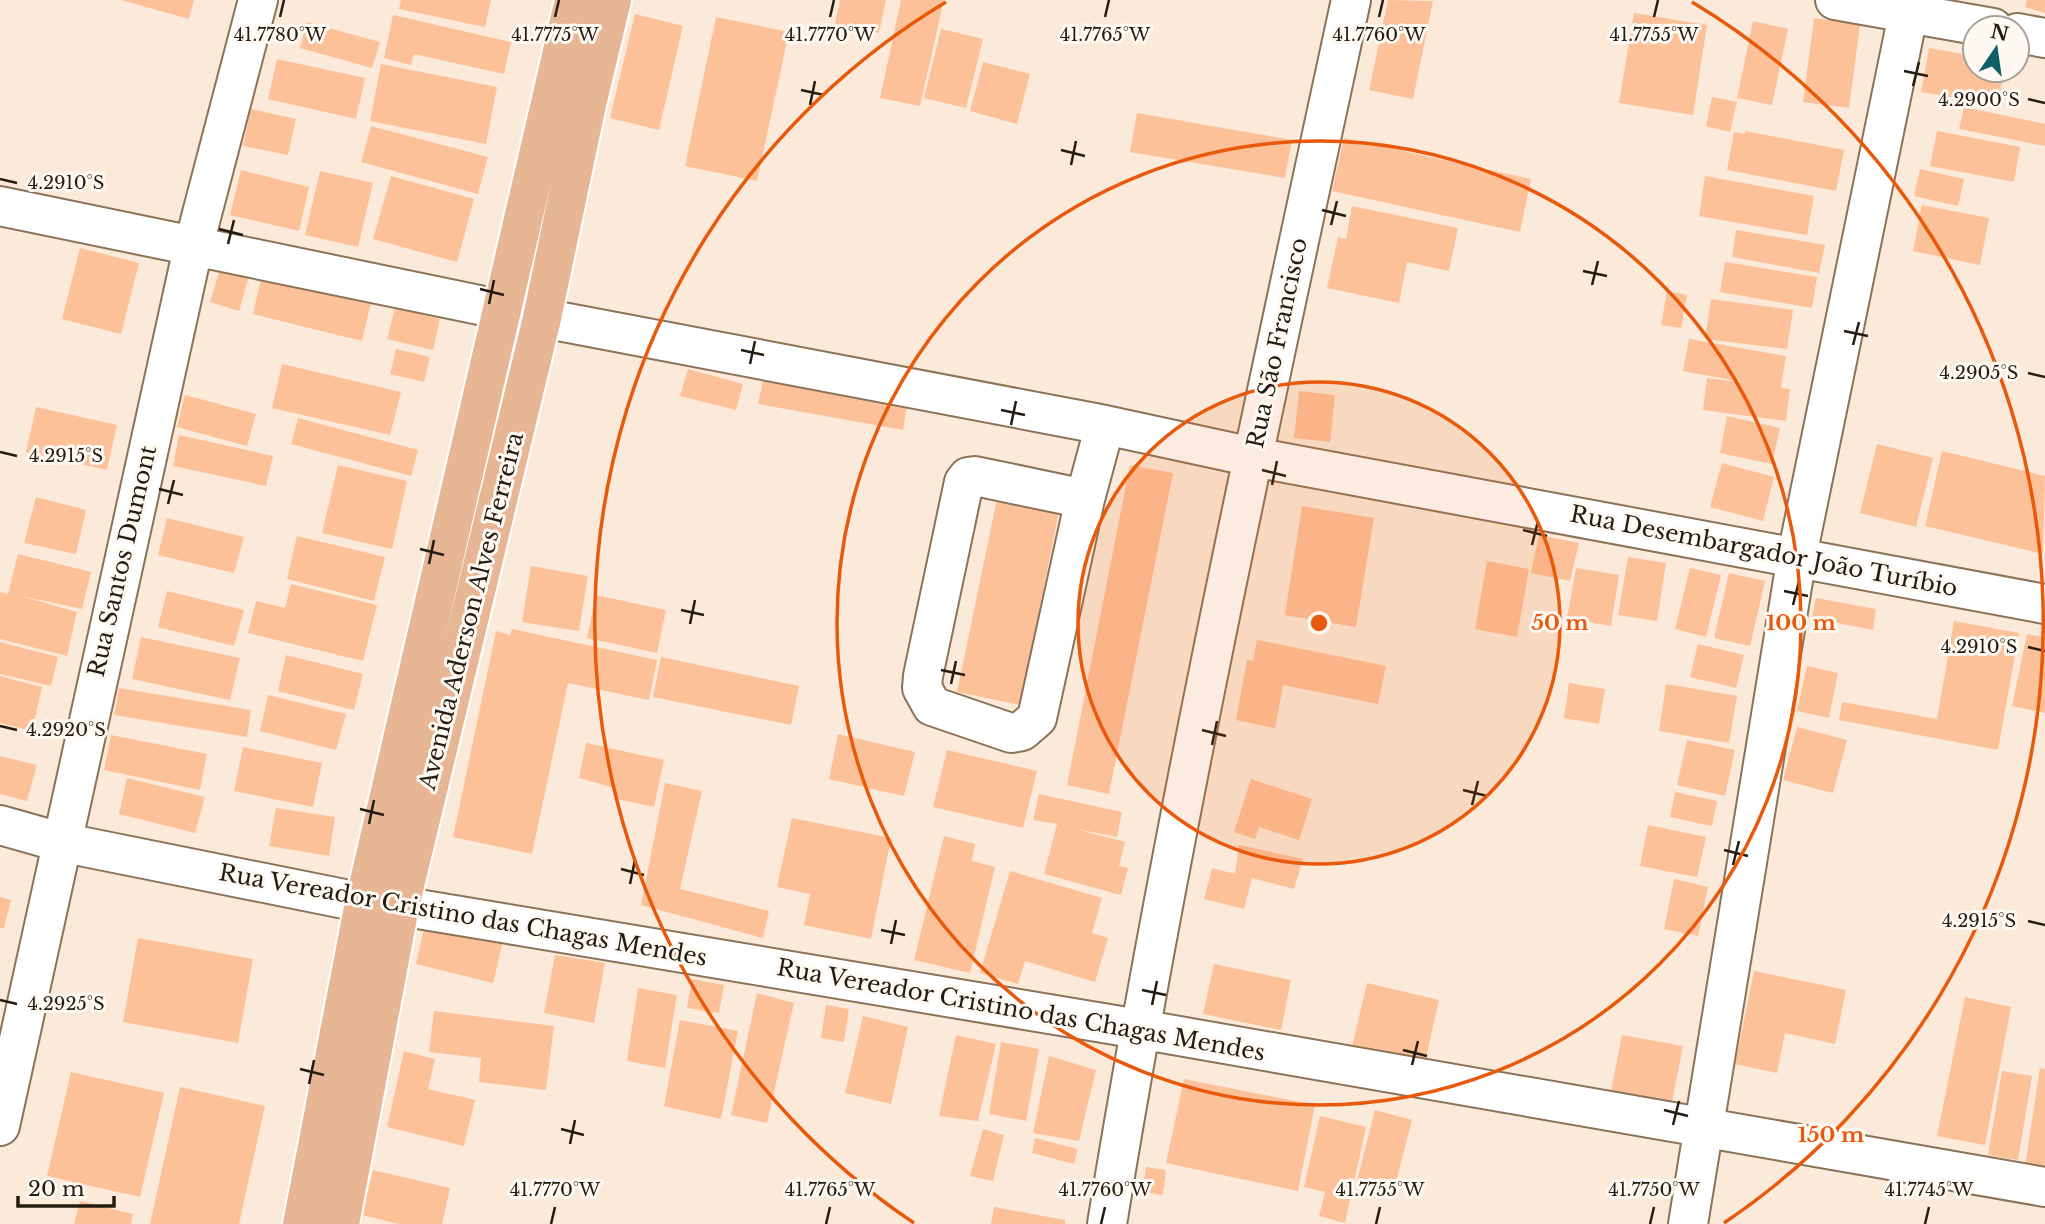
<svg xmlns="http://www.w3.org/2000/svg" width="2045" height="1224" font-family="'Libre Baskerville',serif">
<style>
.building{fill:#fdc199}
.lines{fill:none;stroke-linecap:round;stroke-linejoin:round}
.minor-casing{stroke:#8b7359;stroke-width:42}
.major-casing{stroke:#fff;stroke-width:42}
.minor{stroke:#fff;stroke-width:38}
.major{stroke:#e6b695;stroke-width:38}
.ticks{fill:none;stroke:#251c11;stroke-width:2.5}
.ring{fill:none;stroke:#e8590c;stroke-width:3.5}
.labels{text-anchor:middle;dominant-baseline:central;stroke-width:6;stroke-linejoin:round;paint-order:stroke}
.street-label{font-size:23px;fill:#251c11;stroke:#fff9f3}
.ticks-label{font-size:18px;text-anchor:middle;fill:#251c11;stroke:#fff9f3;stroke-width:6;stroke-linejoin:round;paint-order:stroke}
.centre{fill:#e8590c;stroke:#fff9f3;stroke-width:3.5}
.ring-label{font-size:21px;text-anchor:middle;font-weight:bold;fill:#e8590c;stroke:#fff9f3;stroke-width:6;stroke-linejoin:round;paint-order:stroke}
</style>
<rect width="100%" height="100%" fill="#fbead9"/>
<path class="building" d="M121,0H194L189,19Z
M401,0H491L485,27L399,9Z
M840,0H886L879,33L835,24Z
M901,0H944L920,106L880,98Z
M1388,0L1433,1L1413,99L1369,90Z
M2027,0H2045V13L2025,7Z
M1634,13L1707,25L1693,115L1619,103Z
M635,14L683,26L659,130L610,118Z
M393,15L511,42L504,74L414,54L411,65L384,58Z
M716,17L789,32L757,181L685,166Z
M1814,18L1860,25L1849,108L1803,102Z
M1753,21L1788,29L1772,105L1737,98Z
M307,22L380,42L372,68L300,48Z
M941,29L983,39L966,108L924,98Z
M1929,48L1975,56V70H2004L1998,105L1921,92Z
M277,59L365,78L356,119L268,99Z
M983,62L1030,74L1017,124L970,111Z
M381,64L497,87L486,144L370,121Z
M1712,97L1737,102L1730,132L1706,126Z
M1964,107L2045,124V146L1959,129Z
M251,109L296,119L288,155L243,146Z
M1137,113L1292,140L1285,178L1130,152Z
M371,126L488,157L478,194L361,162Z
M1745,131L1844,150L1836,191L1727,170L1734,132L1745,134Z
M1937,131L2020,147L2014,182L1930,166Z
M1344,138L1531,179L1520,232L1332,191Z
M1920,169L1964,179L1958,206L1914,196Z
M241,170L309,187L299,231L230,215Z
M320,171L373,183L358,247L305,235Z
M391,176L474,199L457,262L373,239Z
M1705,176L1814,196L1807,235L1699,216Z
M1922,205L1989,218L1980,265L1913,251Z
M1352,206L1458,228L1449,271L1407,262L1399,303L1327,288L1338,237L1346,239Z
M1736,230L1825,245L1819,273L1732,257Z
M80,248L139,263L121,334L62,319Z
M1725,262L1817,277L1812,308L1720,292Z
M221,265L250,273L239,311L210,302Z
M262,274L371,302L362,341L253,314Z
M1667,291L1687,295L1681,328L1661,325Z
M1711,299L1793,310L1787,349L1705,339Z
M395,308L440,319L433,350L387,339Z
M1689,339L1786,356L1781,388L1790,389L1786,421L1703,410L1707,378L1747,383L1683,371Z
M396,349L430,357L424,382L390,374Z
M282,364L401,392L390,435L272,408Z
M688,369L743,384L736,410L680,396Z
M765,372L908,398L903,430L758,404Z
M1299,391L1335,395L1330,442L1294,438Z
M185,395L256,414L247,446L177,427Z
M36,407L117,425L107,470L26,452Z
M1727,416L1780,428L1772,464L1720,453Z
M298,418L418,450L411,476L291,444Z
M179,435L273,456L266,486L173,466Z
M1877,444L1933,458L1916,527L1860,513Z
M1942,451L2045,476L2043,554L1925,526Z
M1722,463L1774,477L1763,521L1710,507Z
M338,465L407,481L392,549L322,533Z
M1004,465L1066,477L1020,705L957,692Z
M1130,465L1173,473L1109,794L1067,785Z
M36,497L86,510L76,554L24,543Z
M1302,506L1374,518L1356,627L1285,615Z
M167,518L244,537L234,573L158,555Z
M1539,535L1579,543L1570,581L1531,573Z
M297,536L385,557L374,601L287,579Z
M18,554L91,572L82,609L21,596L77,612L67,656L0,639V592L8,594Z
M1628,557L1666,563L1657,621L1618,615Z
M1487,561L1529,569L1517,637L1475,629Z
M531,566L588,576L579,631L522,622Z
M1576,568L1619,575L1611,626L1567,618Z
M1690,568L1721,575L1706,637L1675,629Z
M1729,573L1765,581L1750,646L1714,638Z
M291,584L377,605L363,661L248,633L256,601L285,608Z
M167,591L244,610L234,646L158,627Z
M596,595L666,610L657,653L587,638Z
M1816,598L1876,609L1873,630L1812,618Z
M1954,621L2019,633L1998,750L1839,720L1842,702L1937,719Z
M512,629L657,660L649,700L568,683L532,854L453,837L496,631L510,635Z
M2027,634L2045,637V713L2012,706Z
M141,637L240,658L230,700L132,679Z
M1257,640L1386,666L1378,704L1283,685L1275,728L1236,720L1247,660L1253,661Z
M0,642L58,657L51,686L0,674Z
M1698,644L1744,655L1736,688L1690,677Z
M286,655L363,674L354,710L278,691Z
M661,657L799,686L791,725L653,697Z
M1807,666L1838,673L1829,718L1797,711Z
M0,676L42,687L32,731L0,723Z
M1569,683L1605,689L1599,724L1564,718Z
M1666,684L1737,696L1729,743L1659,731Z
M119,688L251,710L247,737L114,715Z
M268,695L346,714L336,750L260,731Z
M1797,727L1847,740L1833,793L1783,780Z
M838,734L915,752L904,796L829,779Z
M111,735L207,754L200,790L104,770Z
M1687,740L1735,750L1725,796L1677,785Z
M586,743L664,760L654,807L616,799L615,788L579,778Z
M243,747L322,763L313,807L234,791Z
M947,750L1037,771L1023,828L933,807Z
M0,756L37,765L27,801L0,794Z
M127,778L205,797L195,833L119,814Z
M1251,779L1312,799L1299,840L1259,827L1255,839L1234,832Z
M665,783L702,791L680,889L769,911L763,938L641,905Z
M1675,792L1717,801L1712,826L1670,817Z
M1039,794L1122,812L1117,837L1076,829L1125,842L1119,866L1128,868L1121,895L1044,874L1057,824L1033,820Z
M276,808L335,817L329,856L269,846Z
M792,818L891,838L871,939L804,925L810,894L777,887Z
M1648,825L1706,837L1697,877L1640,866Z
M944,836L975,844L972,861L995,867L970,973L914,960Z
M1239,845L1303,859L1294,889L1252,878L1244,909L1204,899L1212,868L1235,874Z
M1010,871L1102,898L1092,933L1108,938L1095,982L1025,961L1018,984L980,973Z
M1674,879L1708,887L1698,936L1664,929Z
M0,897L11,900L4,928H0Z
M426,919L504,937L493,983L416,964Z
M138,938L253,959L238,1043L123,1022Z
M555,955L605,963L594,1023L544,1013Z
M1214,964L1291,980L1281,1030L1203,1014Z
M1754,971L1846,990L1835,1044L1785,1033L1777,1073L1735,1064Z
M692,979L724,985L719,1013L687,1008Z
M1367,983L1439,1000L1424,1067L1351,1051Z
M638,988L677,995L665,1068L627,1061Z
M757,993L794,1003L767,1123L731,1115Z
M1965,997L2011,1007L1985,1145L1937,1136Z
M826,1005L849,1009L844,1042L821,1038Z
M434,1011L554,1026L546,1090L479,1082L481,1058L429,1052Z
M863,1016L908,1027L891,1104L845,1093Z
M680,1020L738,1031L721,1119L664,1106Z
M956,1035L996,1044L978,1121L939,1116Z
M1622,1035L1683,1046L1672,1102L1611,1091Z
M1001,1042L1039,1049L1026,1121L989,1114Z
M404,1051L435,1059L428,1089L475,1100L464,1146L387,1127Z
M1049,1056L1096,1070L1079,1141L1033,1133Z
M2040,1068L2045,1069V1168L2025,1166Z
M2002,1071L2032,1076L2018,1160L1988,1155Z
M71,1072L164,1093L140,1197L47,1176Z
M1184,1079L1315,1105L1298,1191L1166,1163Z
M180,1087L265,1106L239,1224H150Z
M1375,1110L1412,1120L1394,1190L1357,1181Z
M1320,1116L1366,1127L1345,1223L1319,1216L1325,1192L1304,1187Z
M983,1129L1004,1135L993,1181L970,1176Z
M1035,1138L1078,1149L1074,1164L1032,1153Z
M1146,1167L1166,1170L1163,1195L1142,1192Z
M373,1170L450,1188L442,1224H398L362,1215Z
M80,1201L133,1214L131,1224H74Z
M994,1207L1065,1220V1224H991Z"/>
<g class="lines">
<g class="minor-casing">
<path id="minor" d="M1835,0L1993,28
M2017,33L2045,38
M0,206L542,318L1105,425L1253,457L2045,604
M1085,499L975,476L968,477L964,482L923,676L922,688L932,706L1011,733L1022,731L1037,718L1085,499L1105,425
M0,825L60,842L364,903L400,906L1139,1029L2045,1187
M0,1126L193,248L258,0
M1107,1224C1174,813 1263,407 1351,0
M1688,1224L1797,556L1911,0"/>
</g>
<g class="major-casing">
<path id="major" d="M302,1224L364,903L574,0
M340,1224L400,906L542,318L587,104L612,0"/>
</g>
<use href="#minor" class="minor"/>
<use href="#major" class="major"/>
</g>
<path class="ticks" d="M280,17L284,0M555,17L559,0M830,17L834,0M1105,17L1109,0M1379,17L1383,0M1654,17L1658,0M1904,71L1928,76M1913,86L1919,62M801,90L824,95M2028,99L2045,103M810,105L815,81M1061,150L1085,156M1071,165L1076,141M0,179L17,183M1322,210L1346,216M1331,225L1337,201M219,229L243,235M228,244L234,220M1583,271L1607,276M1592,285L1598,261M480,289L504,295M489,304L494,280M1844,331L1868,336M1853,345L1859,322M741,350L764,355M750,364L755,341M2028,373L2045,377M1001,410L1025,415M1011,425L1016,401M0,452L17,456M1262,470L1286,476M1272,485L1277,461M159,489L183,495M168,504L174,480M1523,530L1547,536M1532,545L1538,521M420,549L444,555M429,564L434,540M1784,591L1808,596M1793,605L1799,581M681,610L704,615M690,624L695,600M2028,647L2045,651M941,670L965,675M951,684L956,661M0,726L17,730M1202,730L1226,736M1212,745L1217,721M1463,790L1487,796M1472,805L1478,781M360,809L384,815M369,824L374,800M1724,850L1748,856M1733,865L1739,841M621,869L644,875M630,884L635,860M2028,921L2045,925M881,930L905,935M891,944L896,920M1142,990L1166,995M0,1000L17,1004M1152,1005L1157,981M1403,1050L1427,1056M1412,1065L1418,1041M300,1069L324,1075M309,1084L314,1060M1664,1110L1688,1116M1673,1125L1679,1101M561,1129L584,1135M570,1144L575,1120M551,1224L555,1207M826,1224L830,1207M1101,1224L1105,1207M1376,1224L1380,1207M1650,1224L1654,1207M1925,1224L1929,1207"/>
<circle cx="1319" cy="623" r="241" fill="#e8590c" fill-opacity=".12"/>
<g class="ring">
<circle cx="1319" cy="623" r="241"/>
<circle cx="1319" cy="623" r="482"/>
<path d="M914 1223A724 724 0 0 1 946 2M1692 2A724 724 0 0 1 1724 1223"/>
</g>
<g class="labels">
<g class="street-label">
<text transform="translate(1277 343) rotate(-78)">Rua São Francisco</text>
<text transform="translate(1764 551) rotate(11)">Rua Desembargador João Turíbio</text>
<text transform="translate(122 561) rotate(-77)">Rua Santos Dumont</text>
<text transform="translate(471 611) rotate(-76)">Avenida Aderson Alves Ferreira</text>
<text transform="translate(463 915) rotate(10)">Rua Vereador Cristino das Chagas Mendes</text>
<text transform="translate(1021 1010) rotate(10)">Rua Vereador Cristino das Chagas Mendes</text>
</g>
</g>
<g class="ticks-label">
<text x="280" y="41">41.7780°W</text>
<text x="555" y="41">41.7775°W</text>
<text x="830" y="41">41.7770°W</text>
<text x="1105" y="41">41.7765°W</text>
<text x="1379" y="41">41.7760°W</text>
<text x="1654" y="41">41.7755°W</text>
<text x="1979" y="106">4.2900°S</text>
<text x="66" y="189">4.2910°S</text>
<text x="1979" y="379">4.2905°S</text>
<text x="66" y="462">4.2915°S</text>
<text x="1979" y="653">4.2910°S</text>
<text x="66" y="736">4.2920°S</text>
<text x="1979" y="927">4.2915°S</text>
<text x="66" y="1010">4.2925°S</text>
<text x="555" y="1196">41.7770°W</text>
<text x="830" y="1196">41.7765°W</text>
<text x="1105" y="1196">41.7760°W</text>
<text x="1380" y="1196">41.7755°W</text>
<text x="1654" y="1196">41.7750°W</text>
<text x="1929" y="1196">41.7745°W</text>
</g>
<circle cx="1319" cy="623" r="10" class="centre"/>
<g class="ring-label">
<text x="1560" y="630">50 m</text>
<text x="1801" y="630">100 m</text>
<text x="1831" y="1142">150 m</text>
</g>
<g transform="translate(1996 49) rotate(13)"><circle r="33" fill="#fff9f3" stroke="#a8a199" stroke-width="2"/>
<path d="M0-5L12 26L0 18L-12 26Z" fill="#106166"/>
<text y="-10" font-size="19" font-weight="bold" text-anchor="middle" fill="#251c11">N</text>
</g>
<path d="M18 1196v10h96v-10" fill="none" stroke="#251c11" stroke-width="3.5"/>
<text x="28" y="1196" font-size="21" fill="#251c11" stroke="#fff9f3" stroke-width="5" paint-order="stroke">20 m</text>
</svg>
